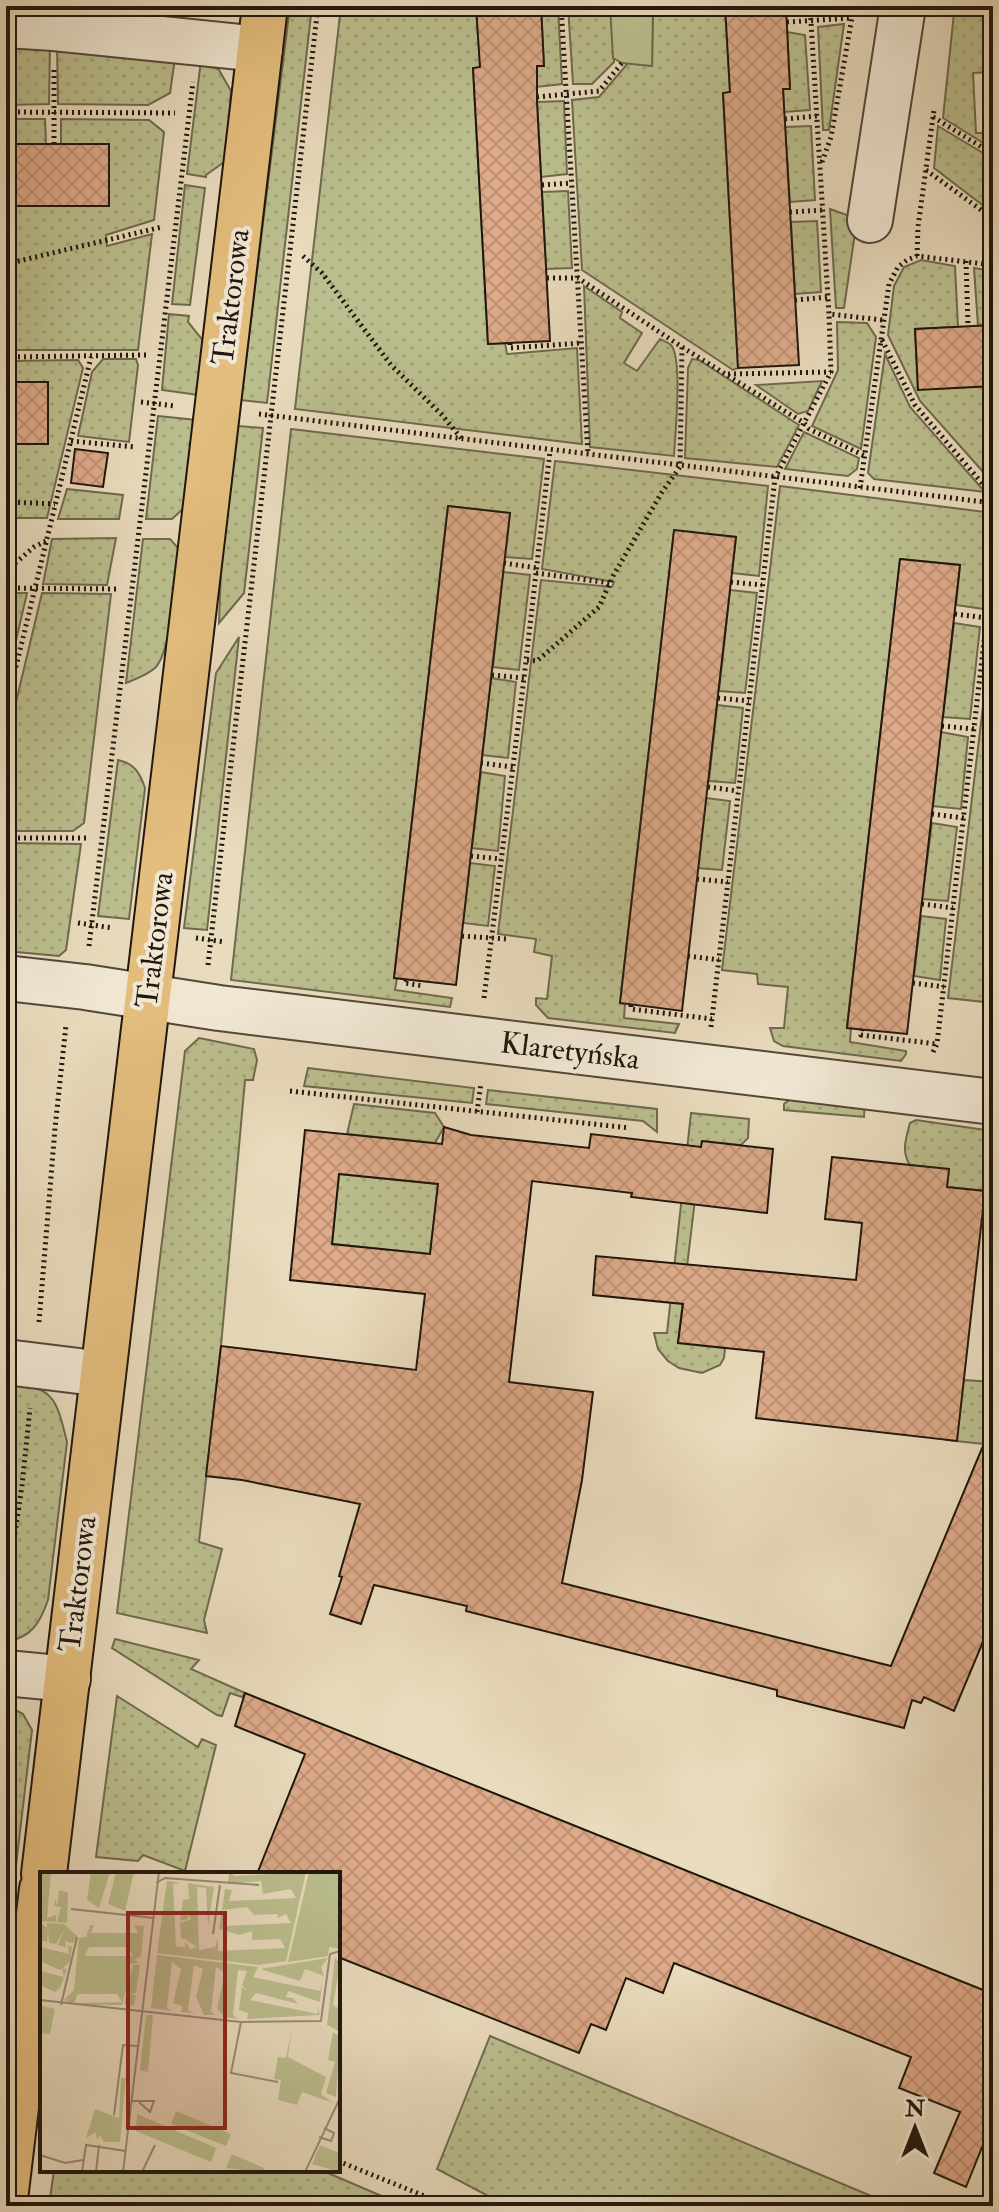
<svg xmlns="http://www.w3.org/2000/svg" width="999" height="2212" font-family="'IM FELL Double Pica',serif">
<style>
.grass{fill:url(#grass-dots);stroke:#6d6a4e;stroke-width:2}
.green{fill:#bbbe8e;stroke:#6d6a4e;stroke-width:2}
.building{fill:url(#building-cross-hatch);stroke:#1f160d;stroke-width:2;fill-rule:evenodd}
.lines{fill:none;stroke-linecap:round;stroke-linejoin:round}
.minor-casing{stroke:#524739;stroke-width:48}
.major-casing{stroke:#1f160d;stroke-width:48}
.path{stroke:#1f160d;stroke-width:5;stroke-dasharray:2 4;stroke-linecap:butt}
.minor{stroke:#f1e8d4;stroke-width:44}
.major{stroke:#e4be7e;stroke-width:44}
.labels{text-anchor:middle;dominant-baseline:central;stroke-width:8;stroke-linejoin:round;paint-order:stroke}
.street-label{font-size:30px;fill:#1f160d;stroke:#f1e8d4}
.inset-road{fill:none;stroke:#988c77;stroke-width:2}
.view{fill:#8f2418;fill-opacity:0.15;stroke:#8f2418;stroke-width:4}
.inset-edge{fill:none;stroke:#1f160d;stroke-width:4}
</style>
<defs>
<pattern id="grass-dots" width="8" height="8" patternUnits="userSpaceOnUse" patternTransform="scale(2)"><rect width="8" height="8" fill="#bbbe8e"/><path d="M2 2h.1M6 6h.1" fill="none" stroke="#a0a379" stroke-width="1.8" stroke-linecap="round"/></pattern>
<pattern id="building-cross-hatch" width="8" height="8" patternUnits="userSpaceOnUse" patternTransform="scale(2)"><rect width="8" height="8" fill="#dda988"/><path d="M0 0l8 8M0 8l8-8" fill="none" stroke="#bd9174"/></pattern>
</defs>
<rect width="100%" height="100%" fill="#e9dbbd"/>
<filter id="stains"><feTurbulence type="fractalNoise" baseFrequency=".0025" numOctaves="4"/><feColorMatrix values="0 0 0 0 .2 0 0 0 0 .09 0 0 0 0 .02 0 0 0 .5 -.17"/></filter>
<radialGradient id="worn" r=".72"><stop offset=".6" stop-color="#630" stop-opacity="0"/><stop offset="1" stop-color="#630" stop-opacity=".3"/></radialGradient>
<path class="grass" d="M290,6H312L267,403L241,400Z
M341,6H476L480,67L473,69L488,344L505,343L507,354L577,348L582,444L295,409Z
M541,6H558L562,84L536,87L535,66L544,65Z
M568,6H605L612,15L614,62L592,84H573Z
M653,6H725L730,92L723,93L738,368L733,370L582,270L572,100L599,97L628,63L652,66Z
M954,13L993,15V72L973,73L976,133H993V149L943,118Z
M844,24L829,130H823L818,27Z
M787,32L805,35L810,110L784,112L783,89L790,88Z
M6,37L50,43L49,104L6,105Z
M57,44L175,58L170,93L148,105L58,104Z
M201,60L219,70L231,91L227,160L206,175V177L187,174Z
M564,101L567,174L541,177L537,102Z
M6,119H45L46,144H6Z
M61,119L149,120L164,132L154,220L106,235L107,246L152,234L138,350H6V206H109V144H61Z
M811,126L815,200L790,202L785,127Z
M938,126L993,159V190L988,189L985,207L934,168Z
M185,185L205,188L190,305L172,304Z
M568,191L572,268L546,269L542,192Z
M830,209L847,215L855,233L844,308H836Z
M817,221L821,292L795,294L791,222Z
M921,260L955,266L958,327L915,329L918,389L993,386V483L920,401L888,335L894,286L904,267Z
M974,268L993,271V325L978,326Z
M584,286L622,312L620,318L642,333L624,363L637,371L660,339C664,341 668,342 671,345C683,359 675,435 674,456L590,447Z
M169,314L189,316L188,322L205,343L199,395L162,390Z
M837,322L867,323L876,337L861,449L812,426L838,370Z
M885,354L910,407L985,492L874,479L868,473Z
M103,359H136L138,365L129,442L78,436L92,372Z
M692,359L699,360L799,425L777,467L685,458L688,368Z
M78,360L83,368L47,518H14V536L6,535V444L48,443V382H6V361Z
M822,381L808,411L798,414L756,385Z
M158,416L196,420L185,507L172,519H146Z
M238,426L263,428L244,593L219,623L221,566Z
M291,429L544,459L532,559L505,557L510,513L448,506L394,978H397L395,990L452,998L450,1007L231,980Z
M804,432L859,458L857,469L848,476L785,469Z
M555,461L768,486L759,576L732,573L736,537L674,531L620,1003L625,1004L624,1018L679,1024L675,1033L548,1018L536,1005V998L547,999L552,956L534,952L536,939L498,934L541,580L612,587L614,582L542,569Z
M780,486L993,513L984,609L956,605L960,565L900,559L847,1027L851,1028L850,1042L906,1051V1054L901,1061L783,1046L774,1041L770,1028H784L788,987L758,984L757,974L722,970Z
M67,489L123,495L119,519H58Z
M116,538L107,585L43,584L52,539Z
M143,539H170L179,549C176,575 172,651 155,668C147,675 136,679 126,683Z
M503,572L530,575L519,670L493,667Z
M730,590L757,593L745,693L719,691Z
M6,593H27L6,684Z
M42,593L111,594L84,823L73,831H6V744Z
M954,623L980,627L970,719L943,717Z
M993,623V1063L988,1046L993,1003L948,998Z
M239,637L207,930L184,928L216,673Z
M491,678L516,682L508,758L482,755Z
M717,705L743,708L735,783L709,781Z
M941,732L968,737L961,809L933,806Z
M118,760C134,763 140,773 145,788L129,919L98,916Z
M481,772L505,776L498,851L472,848Z
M706,798L730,801L722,870L698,868Z
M932,823L957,827L948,901L922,899Z
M6,843L81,844L66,950L59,956L6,951Z
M470,863L495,866L488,926L463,923Z
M921,916L946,919L940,980L914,976Z
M199,1038L254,1049L257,1060L253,1080H245L221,1346L199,1542L222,1549L204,1620L207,1633L117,1613L185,1051Z
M308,1068L474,1088L472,1103L304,1086Z
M488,1090L657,1109V1132L643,1121L486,1104Z
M792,1098L865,1100L864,1117L784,1110V1104Z
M354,1104L435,1113L444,1127L435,1143L347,1134Z
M691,1113L749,1119L748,1138L741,1145L702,1141L678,1342L725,1348L724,1358L720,1365L702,1373L679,1368L668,1361L658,1349L654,1333H667Z
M916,1120L985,1130L992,1145L985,1191L947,1187L949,1170L910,1165C901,1152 906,1138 910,1123Z
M339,1174L438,1184L430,1254L332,1244Z
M964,1380L993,1382V1431L990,1430L983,1444L946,1440Z
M6,1383C54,1387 56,1397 67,1442L48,1600C40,1623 32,1637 6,1642Z
M115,1639L199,1660L191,1669L245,1693L242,1697L230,1693L222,1716L217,1715L112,1648Z
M117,1696L198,1747L202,1739L216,1745L185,1871L143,1855L138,1861L96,1857Z
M6,1705L23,1714L32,1730L6,1950Z
M490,2036L895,2206H507L437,2169Z
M54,2170H321L405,2206H49Z"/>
<path class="green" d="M610,6H653L652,66L622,63L613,58Z"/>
<path class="building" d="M476,6H541L544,66H537V102L550,341L488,344L473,68L480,67Z
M725,6H786L790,89H783L799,365L738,368L723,93L730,92Z
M6,144H109V206H6Z
M993,325V386L918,390L915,329Z
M6,382H48V444H6Z
M75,449L108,453L103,487L71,483Z
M448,506L510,513L456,985L394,978Z
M674,530L736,537L682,1011L620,1003Z
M900,559L960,565L907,1034L847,1028Z
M444,1127L471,1135L589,1148L591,1134L701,1147L702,1141L773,1149L767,1213L631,1197L632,1193L532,1181L509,1382L593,1392L582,1480L562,1583L891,1666L993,1422V1618L954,1711L924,1697L921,1703L912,1700L904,1728L777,1696V1690L466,1611L467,1606L374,1585L361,1624L330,1614L342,1577L339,1576L360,1504L242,1480L206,1476L221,1346L416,1370L425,1294L290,1280L305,1130L442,1144ZM339,1174L438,1184L430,1254L332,1244Z
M832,1157L949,1169L947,1187L985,1191L957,1441L756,1418L764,1352L678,1343L683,1304L593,1295L596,1256L856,1280L862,1223L825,1219Z
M245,1693L993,1994V2126L991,2125L966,2187L934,2173L960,2112L899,2088L911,2057L674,1963L663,1993L626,1978L606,2030L591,2024L579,2053L338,1957V1874H257L305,1754L235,1726Z"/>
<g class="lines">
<g class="minor-casing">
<path id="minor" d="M6,25L54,28L260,49
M870,220L903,6
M6,978L85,987L219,1008L993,1102
M6,1362L103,1374
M6,1673L68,1679"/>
</g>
<g class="major-casing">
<path id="major" d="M44,1874L265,6
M6,2191L42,1889"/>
</g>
<path class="path" d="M561,6L588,455
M810,6L829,314L883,320
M966,6L993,9
M787,22L852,18
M54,70V144
M537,97L599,91L622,63
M6,112L175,113
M933,117L993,154
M785,119L817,116
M822,162L831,137L854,6
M926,170L984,212L993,214
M542,185L572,183
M790,212L823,210
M303,256L322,273L391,365L441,414L462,439
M917,256L918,227L934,110
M966,261L968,326
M6,264L162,227
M547,278H578L682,347L804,423L809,429L865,456
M795,300L828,297
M882,340L915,405L993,496
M510,343V348L582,343
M6,357L146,355
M728,374L831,372
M141,402L175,406
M259,414L993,503
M71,441L135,447
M860,488L889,284L898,267L907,260L917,256L993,265
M6,502L55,504
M504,563L537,568
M6,571L34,547L46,541
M536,573L610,583
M731,582L762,585
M6,588L118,589
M955,614L987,618
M527,660L537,661L599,607L613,576L662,492L680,467L682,347
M492,675L524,678
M718,698L749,701
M6,708L91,357
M942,726L974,729
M481,763L513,767
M708,787L738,791
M932,814L964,818
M6,838H88
M471,856L501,859
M697,879L728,882
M922,904L953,908
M78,923L113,928
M462,936L507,939
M196,938L225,942
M89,946L193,82
M688,956L719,960
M208,965L318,6
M406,980L404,983L424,986
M913,983L944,987
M484,998L524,678L550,451
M631,1005V1009L712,1019
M711,1027L775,478L831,372L829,314
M862,1029L861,1035L937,1044
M933,1052L937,1044L993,565
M290,1091L630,1128
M477,1112L481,1083
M39,1322L55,1128L66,1025
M6,1593L22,1486L30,1408
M338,2161L449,2206"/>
<use href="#minor" class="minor"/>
<use href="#major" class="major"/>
</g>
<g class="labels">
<g class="street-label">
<text transform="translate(231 297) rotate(-83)">Traktorowa</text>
<text transform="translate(155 940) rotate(-83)">Traktorowa</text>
<text transform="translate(570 1051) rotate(7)">Klaretyńska</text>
<text transform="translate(78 1584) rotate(-83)">Traktorowa</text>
</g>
</g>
<g transform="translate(40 1872)">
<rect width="300" height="300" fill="#e9dbbd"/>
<path d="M11,0L7,46L16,43V50L0,49V3ZM51,0H70L59,36L47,28ZM76,0H94L85,39L68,32ZM189,0L195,4L266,0L246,89L219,93L117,81L127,9L141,11L133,12L136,74L145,75V69L150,77L157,75L145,67H141L140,51L151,47L147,40L148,47L140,49L143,28L149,27L148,11L174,15L168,54L166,16L157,15L159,78L175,75L178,66V79L245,76L240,67L212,68V59L199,63L179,57L181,42L187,43L184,54L251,51L246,42L237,46L238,42L214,43L207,35L182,38L185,17L192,18L189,29L256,26L251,17L223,22L221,9L188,12ZM19,18L28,21L27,51L17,50L21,35L14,34L15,27L17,34ZM0,50L7,56V51L24,52L37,64L33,71L25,69L26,75L18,73L25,56L16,72L9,71L8,57L7,70L0,68ZM50,53H54L51,61H98L94,53L104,54L101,84L94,88L100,91L85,92L91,99L82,133H35L24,128L34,118L39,66L46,65ZM49,75H88L93,84H45ZM38,122H77L82,130L34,131ZM28,73L32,75L30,90L20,98L0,89V75L29,82ZM117,83L218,95L213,105L280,119L282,110L280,130L248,119L246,125L253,126L258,132L216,121L210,128L278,142L277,134L280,143L207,147L208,141L199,138L202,115L208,120L202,113L207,99L198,98L193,143L198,147L185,145L177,136L185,101L176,95L171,140L176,143H164L156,125L163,97L154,93L148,138L154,141L141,140L142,134L133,131L141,97L132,90L127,136L132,139L111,136ZM295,85L300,92L293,133L300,137V160L287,153ZM288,86L281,95L284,104L265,97L260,109L220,97ZM93,93H100L96,121L91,122L96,123L94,134L84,132ZM22,96L27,97L20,116L15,120L0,113V99L24,105ZM0,133L15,137L10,162L0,161ZM106,143H113L108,200L100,198ZM252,156L248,185L286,205L281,222L293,231L262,220L257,233L238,228L241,208L234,207L238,185L246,186ZM293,160L300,165L296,225L286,221L295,190L288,188ZM81,206H86L80,270H64L60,263L57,268L56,260L46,266L55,237L79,246ZM136,239L191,262L186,274L131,252ZM97,242L176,276L171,290L96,259ZM192,282L224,296L222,300L186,296Z" fill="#bbbe8e" fill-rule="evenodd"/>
<path d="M269,0H300V77L289,75L288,84L248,90ZM280,273L300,281V300L272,292Z" fill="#bbbe8e"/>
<path class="inset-road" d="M116,11L125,6L219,13M31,37L114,46M173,62L180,13M0,128L201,150L281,149L290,82L300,79M21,133L37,65M201,150L191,201L238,210M92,229H114L110,240L99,230M74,243L83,173L98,174M279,265L291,269L294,261L284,256M0,283L25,291L43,288M42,300L46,273L86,279M56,300L59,273M83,300L119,0M102,300L115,273M265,300L300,226"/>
<path class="view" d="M88,41H185V256H88Z"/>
<rect width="300" height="300" class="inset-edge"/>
</g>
<rect width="999" height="2212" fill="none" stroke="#e9dbbd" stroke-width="32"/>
<rect x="8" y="8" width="983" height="2196" fill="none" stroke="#1f160d" stroke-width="4"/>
<rect x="16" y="16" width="967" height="2180" fill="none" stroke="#1f160d" stroke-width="2"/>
<g transform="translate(915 2128)" stroke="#f1e8d4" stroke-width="6" paint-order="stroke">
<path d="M0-6L14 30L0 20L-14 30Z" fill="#1f160d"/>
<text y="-12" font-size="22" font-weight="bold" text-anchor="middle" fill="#1f160d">N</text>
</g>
<rect width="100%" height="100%" filter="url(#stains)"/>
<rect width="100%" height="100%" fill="url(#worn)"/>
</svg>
